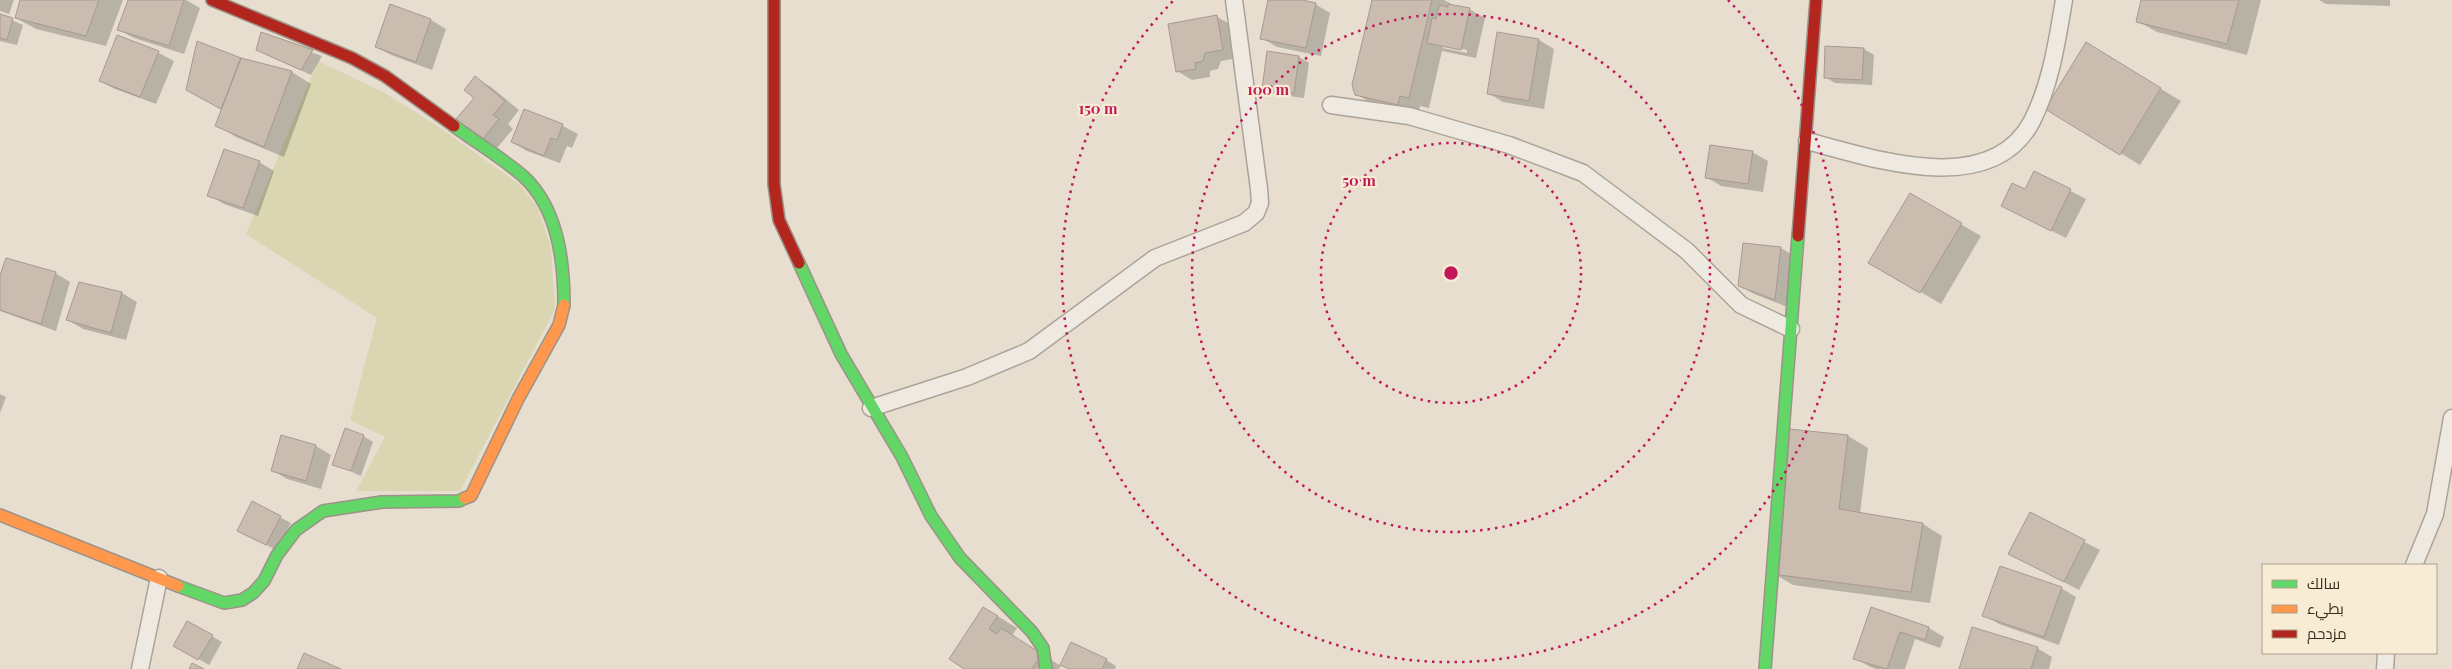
<svg xmlns="http://www.w3.org/2000/svg" width="2452" height="669" font-family="'Playfair Display',Cairo,serif">
<style>
.green{fill:#d9d6b1}
.shadow{fill:#0003;fill-rule:evenodd}
.building{fill:#cbbcb0;stroke:#a8998e}
.lines{fill:none;stroke-linecap:round;stroke-linejoin:round}
.street-casing{stroke:#aca398;stroke-width:19}
.fast-casing{stroke:#9c9388;stroke-width:14}
.slow-casing{stroke:#9c9388;stroke-width:14}
.jam-casing{stroke:#9c9388;stroke-width:14}
.street{stroke:#efeae1;stroke-width:16}
.fast{stroke:#63d668;stroke-width:11}
.slow{stroke:#ff974d;stroke-width:11}
.jam{stroke:#b3261e;stroke-width:11}
.ring{fill:none;stroke:#c2185b;stroke-width:2.5;stroke-dasharray:2.5 5}
.centre{fill:#c2185b;stroke:#f8ecd5;stroke-width:2.5}
.ring-label{font-size:15px;text-anchor:middle;font-weight:bold;fill:#c2185b;stroke:#f8ecd5;stroke-width:4.5;stroke-linejoin:round;paint-order:stroke}
</style>
<rect width="100%" height="100%" fill="#e7decf"/>
<path class="green" d="M318,61L383,92L439,127L520,185L537,206L551,247L555,309L460,491H356L385,437L350,420L377,318L246,234Z"/>
<path class="shadow" d="M0,0H14L9,14L0,11Z
M21,0H123L106,46L36,29L16,18Z
M129,0H186L200,8L184,54L134,38L119,30Z
M1270,0H1296L1315,4L1330,13L1321,56L1277,47L1262,38Z
M1373,0H1444L1453,5L1469,9L1485,18L1476,58L1442,51L1429,108L1420,106L1418,116L1376,106L1356,94ZM1443,45L1467,50V53L1443,48Z
M2142,0H2261L2247,55L2157,32L2137,21Z
M2319,0H2390V6L2326,4Z
M391,6L431,20L446,29L432,70L391,55L376,47Z
M0,15L23,25L17,45L0,41Z
M1217,17L1232,25L1238,58L1221,61L1218,69L1210,71V77L1192,80L1177,71Z
M1498,33L1539,40L1554,49L1544,109L1503,102L1488,93Z
M262,34L322,56L311,75L267,55Z
M117,37L159,53L174,61L156,104L115,89L100,81Z
M198,43L241,60L292,72L311,84L284,157L236,137L217,125L223,109L203,98Z
M1864,49L1874,55L1872,85L1835,83L1825,77Z
M2106,56L2181,101L2140,165L2047,109Z
M1299,57L1309,63L1304,98L1273,94L1263,88Z
M476,78L491,87L519,110L508,124L513,129L497,148L482,140L476,98Z
M524,111L563,126L578,134L572,148L567,146L560,163L527,151L512,142Z
M1752,152L1768,161L1763,192L1721,186L1706,177Z
M259,162L274,171L258,216L224,204L209,195Z
M2034,172L2086,199L2066,238L2002,206L2025,190Z
M1911,195L1981,236L1941,304L1870,262Z
M1781,248L1796,257L1790,308L1754,294L1739,285Z
M55,273L70,282L56,331L0,311V279Z
M79,283L122,293L137,302L126,340L83,329L68,320Z
M0,394L6,397L0,413Z
M363,436L373,442L361,476L334,464Z
M1848,436L1868,448L1860,514L1923,524L1942,536L1930,603L1793,585L1773,573Z
M316,446L331,455L321,489L287,479L272,470Z
M253,503L291,523L276,550L249,536Z
M2030,514L2100,550L2079,590L2010,554Z
M2061,588L2076,597L2059,645L1999,624L1984,615Z
M984,608L1017,628L1012,636L1061,666L1059,669H966Z
M1872,608L1929,628L1944,637L1940,648L1915,639L1905,669H1876L1870,667L1855,658Z
M187,622L222,642L209,665L174,645Z
M2037,648L2052,657L2049,669H1961Z
M1106,660L1116,666L1115,669H1070Z"/>
<path class="building" d="M20,0H99L86,36L15,18Z
M128,0H184L169,46L117,30Z
M1268,0H1302L1316,3L1306,48L1260,39Z
M1372,0H1432L1409,98L1400,96L1398,105L1355,95L1352,85Z
M2141,0H2239L2227,44L2136,22Z
M390,4L431,19L416,62L375,47Z
M1448,4L1470,8L1461,50L1427,43L1432,18L1436,19L1439,5L1448,7Z
M0,14L13,18L7,40L0,38Z
M1217,15L1223,50L1205,53L1203,61L1195,63L1196,69L1176,72L1168,24Z
M261,32L313,50L301,70L256,50Z
M1497,32L1539,39L1529,101L1487,94Z
M117,35L159,51L140,97L99,81Z
M197,41L241,58L221,109L186,90Z
M2086,42L2161,88L2120,155L2045,109Z
M1825,46L1864,48L1862,80L1824,78Z
M1267,51L1299,56L1294,93L1262,89Z
M241,58L292,71L264,147L215,126Z
M475,76L505,101L493,115L499,119L481,141L456,119L474,98L464,90Z
M524,109L563,124L557,140L551,138L544,156L511,142Z
M1710,145L1753,151L1748,184L1705,178Z
M224,149L260,161L243,208L207,196Z
M2034,171L2071,189L2051,231L2001,206L2012,183L2025,189Z
M1910,193L1962,223L1920,293L1868,263Z
M1743,243L1781,247L1775,300L1738,286Z
M6,258L56,272L41,324L0,310V275Z
M79,282L122,292L111,333L66,320Z
M345,428L364,435L351,471L332,465Z
M1789,429L1848,435L1839,509L1923,523L1911,592L1772,574Z
M281,435L316,445L306,481L271,471Z
M252,501L281,516L266,545L237,531Z
M2030,512L2085,540L2064,582L2008,554Z
M2000,566L2062,587L2044,637L1982,616Z
M983,607L998,616L989,629L997,634L1001,628L1042,654L1032,669H964L949,659Z
M1871,607L1929,627L1925,640L1900,632L1887,669L1853,659Z
M187,621L213,635L198,660L173,646Z
M1972,627L2038,647L2031,669H1959Z
M1071,642L1107,659L1102,669H1069L1060,665Z
M304,653L341,669H297Z
M192,663L204,669H189Z"/>
<g class="lines">
<g class="street-casing">
<path id="street" d="M1331,105L1409,116L1509,145L1583,173L1687,251L1741,305L1791,329
M1807,141C1872,158 1991,200 2032,121C2051,84 2057,41 2064,0
M871,408L967,377L1029,351L1155,258L1244,223L1256,213L1260,203L1259,189L1234,0
M2414,565L2435,514L2452,418
M140,669L159,578
M2385,669L2386,653"/>
</g>
<g class="fast-casing">
<path id="fast" d="M454,126C477,143 502,158 523,176C558,208 564,261 564,305
M799,263L841,354L902,457L931,516L960,558L1032,632L1043,648L1046,669
M178,586L224,603L242,600L253,593L264,581L277,555L296,530L323,511L382,502L459,501L465,498
M1765,669L1798,236"/>
</g>
<g class="slow-casing">
<path id="slow" d="M465,498L471,496L518,399L559,325L564,305
M0,515L178,586"/>
</g>
<g class="jam-casing">
<path id="jam" d="M212,0L352,58L385,76L454,126
M774,0V184L779,220L799,263
M1798,236L1816,0"/>
</g>
<use href="#street" class="street"/>
<use href="#fast" class="fast"/>
<use href="#slow" class="slow"/>
<use href="#jam" class="jam"/>
</g>
<g class="ring">
<circle cx="1451" cy="273" r="130"/>
<circle cx="1451" cy="273" r="259"/>
<path d="M1728 0A389 389 0 1 1 1174 0"/>
</g>
<circle cx="1451" cy="273" r="8" class="centre"/>
<g class="ring-label">
<text x="1268" y="95">100 m</text>
<text x="1098" y="114">150 m</text>
<text x="1359" y="186">50 m</text>
</g>
<rect x="2262" y="564" width="175" height="90" fill="#f8ecd5" stroke="#ad9f8c"/>
<rect x="2272" y="580" width="25" height="8" fill="#63d668" stroke="#ad9f8c"/>
<text x="2307" y="589" font-size="15" fill="#3d2b1e">سالك</text>
<rect x="2272" y="605" width="25" height="8" fill="#ff974d" stroke="#ad9f8c"/>
<text x="2307" y="614" font-size="15" fill="#3d2b1e">بطيء</text>
<rect x="2272" y="630" width="25" height="8" fill="#b3261e" stroke="#ad9f8c"/>
<text x="2307" y="639" font-size="15" fill="#3d2b1e">مزدحم</text>
</svg>
